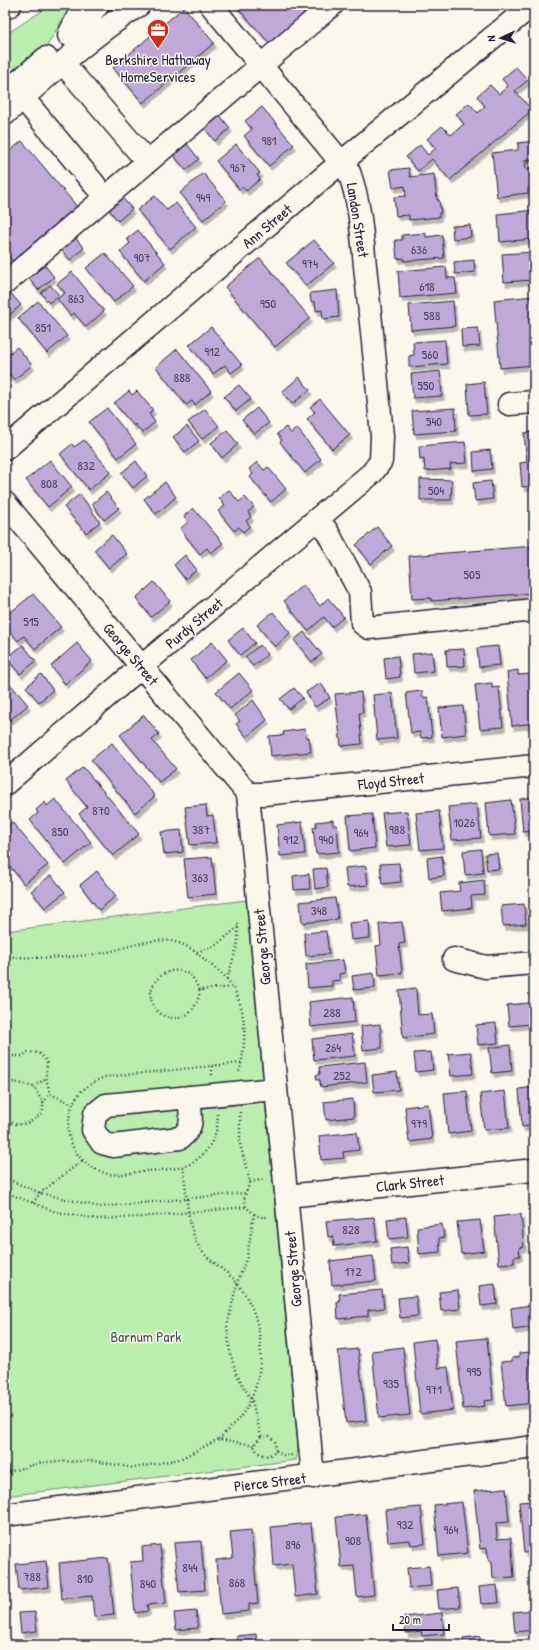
<svg xmlns="http://www.w3.org/2000/svg" width="539" height="1650" font-family="'Patrick Hand',sans-serif">
<style>
.green{fill:#baeeaf;stroke:#6e8875}
.building{fill:#c0a9d8;stroke:#22223b;filter:url(#shadow)}
.lines{fill:none;stroke-linecap:round;stroke-linejoin:round}
.minor-casing{stroke:#22223b;stroke-width:25}
.major-casing{stroke:#22223b;stroke-width:25}
.path{stroke:#22223b;stroke-width:2.5;stroke-dasharray:1 3;stroke-linecap:butt}
.minor{stroke:#fbf7ec;stroke-width:22}
.major{stroke:#fbf7ec;stroke-width:22}
.labels{text-anchor:middle;dominant-baseline:central;stroke-width:3;stroke-linejoin:round;paint-order:stroke}
.number-label{font-size:13px;fill:#4a4462}
.poi-label{font-size:15px;fill:#22223b;stroke:#fbf7ec}
.street-label{font-size:15px;fill:#22223b;stroke:#fbf7ec}
.park-label{font-size:15px;fill:#485558;stroke:#fbf7ec}
</style>
<defs>
<filter id="shadow"><feDropShadow dx="2.5" dy="4.5" stdDeviation="0" flood-color="#0004"/></filter>
</defs>
<rect width="100%" height="100%" fill="#fbf7ec"/>
<filter id="ink" filterUnits="userSpaceOnUse"><feTurbulence type="fractalNoise" baseFrequency=".025" numOctaves="2"/><feDisplacementMap in="SourceGraphic" scale="8" xChannelSelector="R" yChannelSelector="G"/><feConvolveMatrix kernelMatrix="1 2 1 2 8 2 1 2 1" color-interpolation-filters="sRGB"/></filter>
<g filter="url(#ink)">
<path class="green" d="M51,5H71L48,44L5,81V35Z
M246,900L298,1448L296,1460L5,1496V930L6,931Z"/>
<path class="building" d="M235,5H320L272,46Z
M184,7L214,43L143,103L113,68Z
M516,67L528,80L515,91L532,110L450,180L432,159L418,171L406,157L420,145L428,155L436,148L427,139L442,126L451,135L464,124L456,114L469,103L478,113L485,106L477,96L490,85L499,94L508,86L502,79Z
M262,107L294,145L269,166L244,136L252,129L245,121Z
M218,113L230,128L215,141L203,126Z
M22,141L79,209L15,264L5,252V155Z
M534,141V159L525,160L526,169L534,168V187L528,188V193L497,197L492,153L518,150V143Z
M187,144L199,159L186,170L173,155Z
M236,144L260,173L257,175L260,179L246,191L243,187L240,190L216,161Z
M409,168L410,177L434,174L437,200H439L441,213H439V217L409,220V215L396,216L394,197L406,196L405,186L393,188L390,170Z
M203,173L226,201L203,220L180,193Z
M121,196L132,209L118,221L107,207Z
M155,196L167,210L176,203L196,227L170,249L137,210Z
M534,210V239L500,242L498,214Z
M470,225L471,237L453,239L452,226Z
M138,230L165,263L144,281L120,252L130,243L127,239Z
M426,233V237L442,235L444,258L404,261V258L397,259L395,240H402V235Z
M72,234L84,248L70,260L58,246Z
M314,240L334,263L306,286L286,263Z
M534,252V280L504,282L502,254Z
M105,253L133,286L114,302L86,268Z
M260,258L310,318L275,347L225,287Z
M474,260L475,272L455,274L454,262Z
M43,263L54,277L38,290L27,276Z
M446,267L447,278H455L457,293L400,298L398,271Z
M72,272L104,311L86,327L74,313L71,316L57,299L65,293L57,284Z
M50,285L59,295L49,303L41,293Z
M7,289L21,305L6,318L5,291Z
M337,290L339,317L323,319L322,310L316,311L315,302H311L310,293Z
M534,296V365L500,368L494,300Z
M38,301L67,336L47,353L18,318Z
M453,301L455,326L411,330L409,305Z
M211,327L242,365L231,373L225,365L213,374L189,345Z
M478,328L480,346L462,347L461,329Z
M445,340L447,364L409,367V356L414,355L413,342Z
M17,347L32,365L14,380L5,369V357Z
M177,349L211,391L195,405L192,401L186,405L156,367Z
M440,371L442,396L413,398L411,374Z
M299,377L310,390L292,404L282,392Z
M484,382L487,414L469,415L467,384Z
M239,385L251,399L236,411L224,397Z
M129,391L132,395L137,391L153,410L149,414L155,422L142,433L135,424L134,426L114,403Z
M320,399L350,435L332,449L307,419L315,412L310,407Z
M107,408L136,444L118,458L89,422Z
M257,408L269,423L254,434L242,420Z
M455,408L456,431L414,434L412,411Z
M205,409L219,426L202,439L188,422Z
M187,426L199,441L185,452L173,437Z
M286,427L291,433L297,428L321,459L305,473L280,442L282,440L277,434Z
M227,430L238,444L222,458L211,443Z
M534,432V486L522,487L520,463L527,462L524,433Z
M84,440L111,472L89,490L60,454L72,444L74,447Z
M465,442L467,463L450,464L451,469L425,471L424,459L420,460L419,446Z
M490,450L492,469L474,471L473,452Z
M50,460L72,487L48,507L26,480Z
M136,461L147,476L133,488L121,473Z
M257,462L264,470L268,467L286,489L271,502L250,477L253,474L249,469Z
M420,479L452,480L451,500H420Z
M491,481L493,499L475,501L473,483Z
M165,482L176,497L156,514L144,499Z
M229,490L239,502L245,497L254,507L248,512L251,517L246,521L250,526L243,532L239,527L234,531L218,511L225,506L219,498Z
M106,492L119,508L104,520L92,504Z
M80,494L100,522L86,533L64,507Z
M193,508L223,543L211,553L207,548L200,554L180,529L188,522L184,516Z
M377,527L392,546L371,564L356,545Z
M112,535L127,554L109,568L94,550Z
M534,546V593L431,601V598L412,599L409,556Z
M185,555L197,570L185,579L174,565Z
M154,582L170,601L151,617L136,598Z
M303,585L320,606L328,598L344,617L332,627L324,617L308,631L284,601Z
M33,594L61,627L35,649L24,636L18,641L5,625V617Z
M273,612L290,633L275,647L257,625Z
M243,628L255,643L240,655L228,640Z
M304,632L322,654L312,662L294,640Z
M212,642L227,660L205,678L191,660Z
M77,643L92,661L65,684L51,666Z
M23,645L36,661L20,674L6,658Z
M260,645L268,654L253,666L245,657Z
M498,646L500,665L479,667L477,648Z
M464,649L465,666L447,667L446,650Z
M432,652L434,671L414,673L412,654Z
M398,656L400,677L386,679L384,658Z
M518,670V675L531,674L534,723L512,726L507,672Z
M239,673L253,690L230,709L216,692Z
M41,674L53,690L39,702L26,687Z
M5,678L28,705L10,720L5,714Z
M321,683L330,698L315,707L306,692Z
M492,683V688L499,687L503,727L480,729L475,685Z
M294,688L303,698L289,709L280,699Z
M422,691L423,698L428,697L432,737L421,738L420,732L411,733L406,693Z
M361,692L363,713H359L362,744L341,746L335,694Z
M392,693L397,738L377,740L373,695Z
M253,700L267,720L247,737L236,724L240,721L235,715Z
M463,706L466,734L442,737L439,708Z
M144,715L159,734L152,740L176,769L159,782L120,735Z
M305,729L306,738L309,737L311,752L271,756L269,736L284,735L283,732Z
M112,743L155,796L135,813L91,760Z
M83,767L139,834L113,856L79,814L87,807L66,781Z
M534,797V831L523,832L520,799Z
M55,799L91,842L65,864L30,820L38,813L36,810L45,802L47,806Z
M511,800L515,834L489,836L486,803Z
M477,804L481,838L452,840L448,807Z
M206,805L207,816L213,815L216,843L190,845L185,807Z
M407,811L411,845L386,847L382,813Z
M439,811L443,848L420,850L416,813Z
M372,814L375,848L350,851L347,816Z
M333,820V825H337L339,852L316,854L313,827H316V822Z
M12,822L48,865L24,884L6,861L9,859L5,855V827Z
M302,822L305,854L280,856L277,825Z
M181,830L183,852L164,854L161,832Z
M481,849L483,873L465,875L463,851Z
M497,853L499,869L487,870L485,854Z
M442,856L444,876L429,878L427,858Z
M212,857L216,894L188,897L184,859Z
M399,863L401,882L382,884L380,864Z
M366,866L368,885L347,887L345,868Z
M326,868L328,887L315,889L313,869Z
M97,871L116,896L99,910L80,885Z
M309,874L310,889L294,890L293,876Z
M51,875L65,892L45,908L31,891Z
M484,880L485,895L471,896L472,908L442,911L440,893L460,891L459,883Z
M335,898L338,919L302,923L300,902Z
M524,904L526,924L503,926L501,906Z
M369,921L370,938L351,940L349,923Z
M402,922L405,943L399,944L402,973L379,975L376,946L381,945L379,924Z
M326,931L329,954L306,956L304,933Z
M343,960L345,973L339,974L340,980L332,981V986L308,988L306,964Z
M374,973L375,988L354,990L352,976Z
M416,988L418,1015L432,1014L434,1034L403,1038L399,990Z
M353,997L355,1022L311,1027L309,1002Z
M529,1003H534V1020H531V1024L509,1026L507,1005Z
M496,1023L498,1043L478,1045L476,1025Z
M380,1024L382,1048L363,1050L361,1026Z
M352,1034L355,1056L314,1060L312,1039Z
M510,1045L512,1071L492,1073L489,1048Z
M431,1052L433,1070L416,1072L414,1053Z
M471,1052L473,1074L451,1076L448,1054Z
M365,1062L367,1082L321,1087L320,1080H317L316,1075L320,1074L319,1067Z
M397,1072L399,1090L374,1092L372,1075Z
M534,1087V1125L522,1127L519,1089Z
M467,1091L471,1131L448,1134L444,1093Z
M505,1091L509,1128L484,1130L480,1094Z
M353,1099L354,1117L326,1120L324,1102Z
M428,1104L432,1139L409,1142L405,1107Z
M357,1132L359,1150L343,1152L344,1158L321,1160L319,1136Z
M521,1214L524,1247L519,1248L520,1256L514,1257V1263L499,1264L494,1217Z
M374,1217L377,1241L334,1246L333,1236L328,1237L326,1221Z
M406,1217L408,1237L389,1239L387,1219Z
M480,1220L484,1251L461,1254L457,1222Z
M442,1224L444,1237L439,1238L440,1252L419,1254L417,1227Z
M407,1247L409,1263L392,1265L390,1249Z
M373,1256L376,1281L332,1285L330,1261Z
M495,1284L497,1304L481,1306L479,1286Z
M382,1290L384,1308L368,1310V1316L338,1319L337,1302H340L339,1294Z
M458,1290L460,1309L441,1311L439,1292Z
M416,1296L418,1316L400,1318L398,1298Z
M531,1305L534,1327L513,1330L511,1308Z
M487,1338L493,1400L484,1401L485,1406L463,1409L456,1341Z
M435,1339L438,1368L448,1367L453,1410L420,1414L413,1342Z
M403,1347L410,1415L379,1418L372,1351Z
M358,1349L366,1421L346,1423L338,1351Z
M530,1352L534,1403L506,1406L501,1362L512,1361V1358L519,1357V1353Z
M506,1488L509,1522L496,1523L497,1539L511,1538L514,1577L493,1578L492,1561H489L487,1548L480,1549L474,1491Z
M534,1501V1552L524,1553L519,1502Z
M462,1502L468,1553L439,1556L434,1505Z
M421,1507L425,1544L411,1545L410,1540L388,1542L385,1510Z
M366,1514L374,1595L357,1597L354,1566L341,1567L336,1517Z
M311,1523L318,1594L295,1597L292,1564L274,1566L271,1527Z
M251,1530L258,1603L249,1604V1611L221,1614L216,1560L233,1558L230,1532Z
M201,1541L205,1590L179,1592L174,1543Z
M160,1545L166,1603L147,1605L148,1611L135,1613L130,1562L143,1561L142,1547Z
M108,1558L114,1615L94,1617L92,1596L62,1599L59,1563Z
M46,1561L49,1587L19,1590L16,1564Z
M429,1566L431,1586L409,1588L407,1568Z
M497,1585L499,1603L481,1604L479,1587Z
M458,1588L460,1607L439,1609L437,1590Z
M534,1610V1630L515,1632L513,1612Z
M196,1611L198,1628L176,1630L174,1613Z
M35,1612L37,1631L21,1633L19,1613Z
M442,1613L444,1634L422,1636L421,1631L406,1633L404,1617Z
M256,1634L257,1645H237V1636Z
M480,1636V1645H463V1638Z
M213,1640L214,1645H197V1642Z"/>
<g class="lines">
<g class="minor-casing">
<path id="minor" d="M73,31L98,5
M63,63L139,152
M5,93L46,58
M23,98L95,185
M5,114C48,75 91,36 139,5
M5,283L332,5
M509,404L534,402
M5,449L326,175L532,5
M5,503L248,794L313,1477
M317,519L327,531L360,592L362,623L369,628L534,610
M5,784L141,667L372,473L381,461L382,436C377,379 371,322 365,266C362,234 360,202 349,172L211,5
M248,794H264L534,766
M454,959L486,967L534,963
M189,1097C190,1115 196,1126 180,1138L113,1146L102,1143L93,1130L95,1114L106,1105L275,1089
M287,1196L534,1170
M5,1515L534,1447"/>
</g>
<g class="major-casing">
<path id="major" d="M5,8L10,5
M69,35L84,5"/>
</g>
<path class="path" d="M197,952L215,946L238,927
M5,956C37,959 70,958 102,953C125,949 146,938 170,941C183,942 197,952 206,961C213,967 221,972 227,979C248,1005 247,1042 239,1072
M227,979L238,943V921
M200,990C193,1037 142,1017 152,988C158,972 178,964 192,977C195,980 197,987 200,990L231,987
M5,1056H23L27,1052L39,1053C51,1065 46,1061 46,1075C46,1080 49,1088 50,1094
M212,1066V1075
M5,1083L14,1082L34,1087L43,1103L50,1094L72,1104
M34,1087L46,1078
M240,1112V1144L250,1182L244,1199L246,1207L254,1214L247,1257L237,1283L227,1326L230,1352L236,1373L252,1401L261,1436H269L275,1442L276,1451L268,1456C261,1455 256,1453 254,1445L261,1436
M217,1114C221,1135 203,1163 181,1167C170,1170 157,1170 145,1171C133,1172 117,1177 105,1173C81,1166 64,1143 69,1118C73,1094 84,1087 104,1077L241,1063
M5,1118C18,1130 34,1123 43,1111V1103
M183,1167C187,1192 186,1222 198,1245C206,1261 226,1269 237,1283C265,1316 268,1372 246,1409C239,1420 227,1430 219,1439
M5,1178L40,1193L100,1207L245,1193
M250,1182L265,1179
M5,1192L56,1212L98,1219L140,1217L246,1207
M33,1203L40,1193L82,1161
M254,1214L260,1217H269
M276,1451L285,1456L292,1455
M5,1473L43,1462L95,1461L134,1468L180,1459L219,1439L254,1445"/>
<use href="#minor" class="minor"/>
<use href="#major" class="major"/>
</g>
</g>
<defs>
<g id="office-pin" transform="scale(1.15)"><path d="M0 17L-7.5 6A9.5 9.5 0 1 1 7.5 6Z" fill="#c8321e" stroke="#fbf7ec"/><path d="M-6-3h4V-5.5h4V-3h4V5H-6ZM-1-4.5V-3h2v-1.5ZM-6 0V1H6V0Z" fill="#fff"/></g>
</defs>
<g fill-rule="evenodd">
<use href="#office-pin" x="158" y="30"/>
</g>
<g class="labels">
<g class="number-label">
<text x="269" y="140">981</text>
<text x="238" y="167">967</text>
<text x="203" y="197">949</text>
<text x="419" y="249">636</text>
<text x="142" y="257">907</text>
<text x="310" y="263">974</text>
<text x="427" y="286">618</text>
<text x="76" y="298">863</text>
<text x="268" y="303">950</text>
<text x="432" y="315">588</text>
<text x="43" y="327">851</text>
<text x="212" y="351">912</text>
<text x="430" y="354">560</text>
<text x="182" y="377">888</text>
<text x="426" y="385">550</text>
<text x="434" y="421">540</text>
<text x="86" y="465">832</text>
<text x="49" y="483">808</text>
<text x="436" y="490">504</text>
<text x="472" y="574">505</text>
<text x="31" y="621">515</text>
<text x="101" y="810">870</text>
<text x="464" y="822">1026</text>
<text x="201" y="829">387</text>
<text x="397" y="829">988</text>
<text x="60" y="831">850</text>
<text x="361" y="832">964</text>
<text x="291" y="839">912</text>
<text x="326" y="839">940</text>
<text x="200" y="877">363</text>
<text x="319" y="910">348</text>
<text x="332" y="1012">288</text>
<text x="333" y="1047">264</text>
<text x="342" y="1075">252</text>
<text x="419" y="1123">979</text>
<text x="351" y="1229">828</text>
<text x="353" y="1271">172</text>
<text x="474" y="1371">995</text>
<text x="391" y="1383">935</text>
<text x="434" y="1389">971</text>
<text x="405" y="1524">932</text>
<text x="451" y="1529">964</text>
<text x="353" y="1540">908</text>
<text x="293" y="1544">896</text>
<text x="190" y="1567">844</text>
<text x="32" y="1576">788</text>
<text x="85" y="1578">810</text>
<text x="237" y="1582">868</text>
<text x="148" y="1583">840</text>
</g>
<g class="poi-label">
<text x="158" y="59">Berkshire Hathaway<tspan x="158" dy="17">HomeServices</tspan></text>
</g>
<g class="street-label">
<text transform="translate(358 220) rotate(81)">Landon Street</text>
<text transform="translate(267 226) rotate(-40)">Ann Street</text>
<text transform="translate(194 623) rotate(-40)">Purdy Street</text>
<text transform="translate(131 654) rotate(50)">George Street</text>
<text transform="translate(391 781) rotate(-6)">Floyd Street</text>
<text transform="translate(262 947) rotate(-95)">George Street</text>
<text transform="translate(410 1183) rotate(-6)">Clark Street</text>
<text transform="translate(293 1269) rotate(-95)">George Street</text>
<text transform="translate(270 1482) rotate(-7)">Pierce Street</text>
</g>
<g class="park-label">
<text x="146" y="1336">Barnum Park</text>
</g>
</g>
<rect width="539" height="1650" fill="none" stroke="#fbf7ec" stroke-width="20"/>
<rect x="10" y="10" width="519" height="1630" fill="none" stroke="#22223b" stroke-width="1.5" filter="url(#ink)"/>
<g transform="translate(501 38) rotate(266)" stroke="#fbf7ec" stroke-width="3" paint-order="stroke">
<path d="M0-3L7 15L0 10L-7 15Z" fill="#22223b"/>
<text y="-6" font-size="11" font-weight="bold" text-anchor="middle" fill="#22223b">N</text>
</g>
<path d="M393 1624v6h56v-6" fill="none" stroke="#22223b" stroke-width="2"/>
<text x="399" y="1624" font-size="12" fill="#22223b" stroke="#fbf7ec" stroke-width="3" paint-order="stroke">20 m</text>
</svg>
